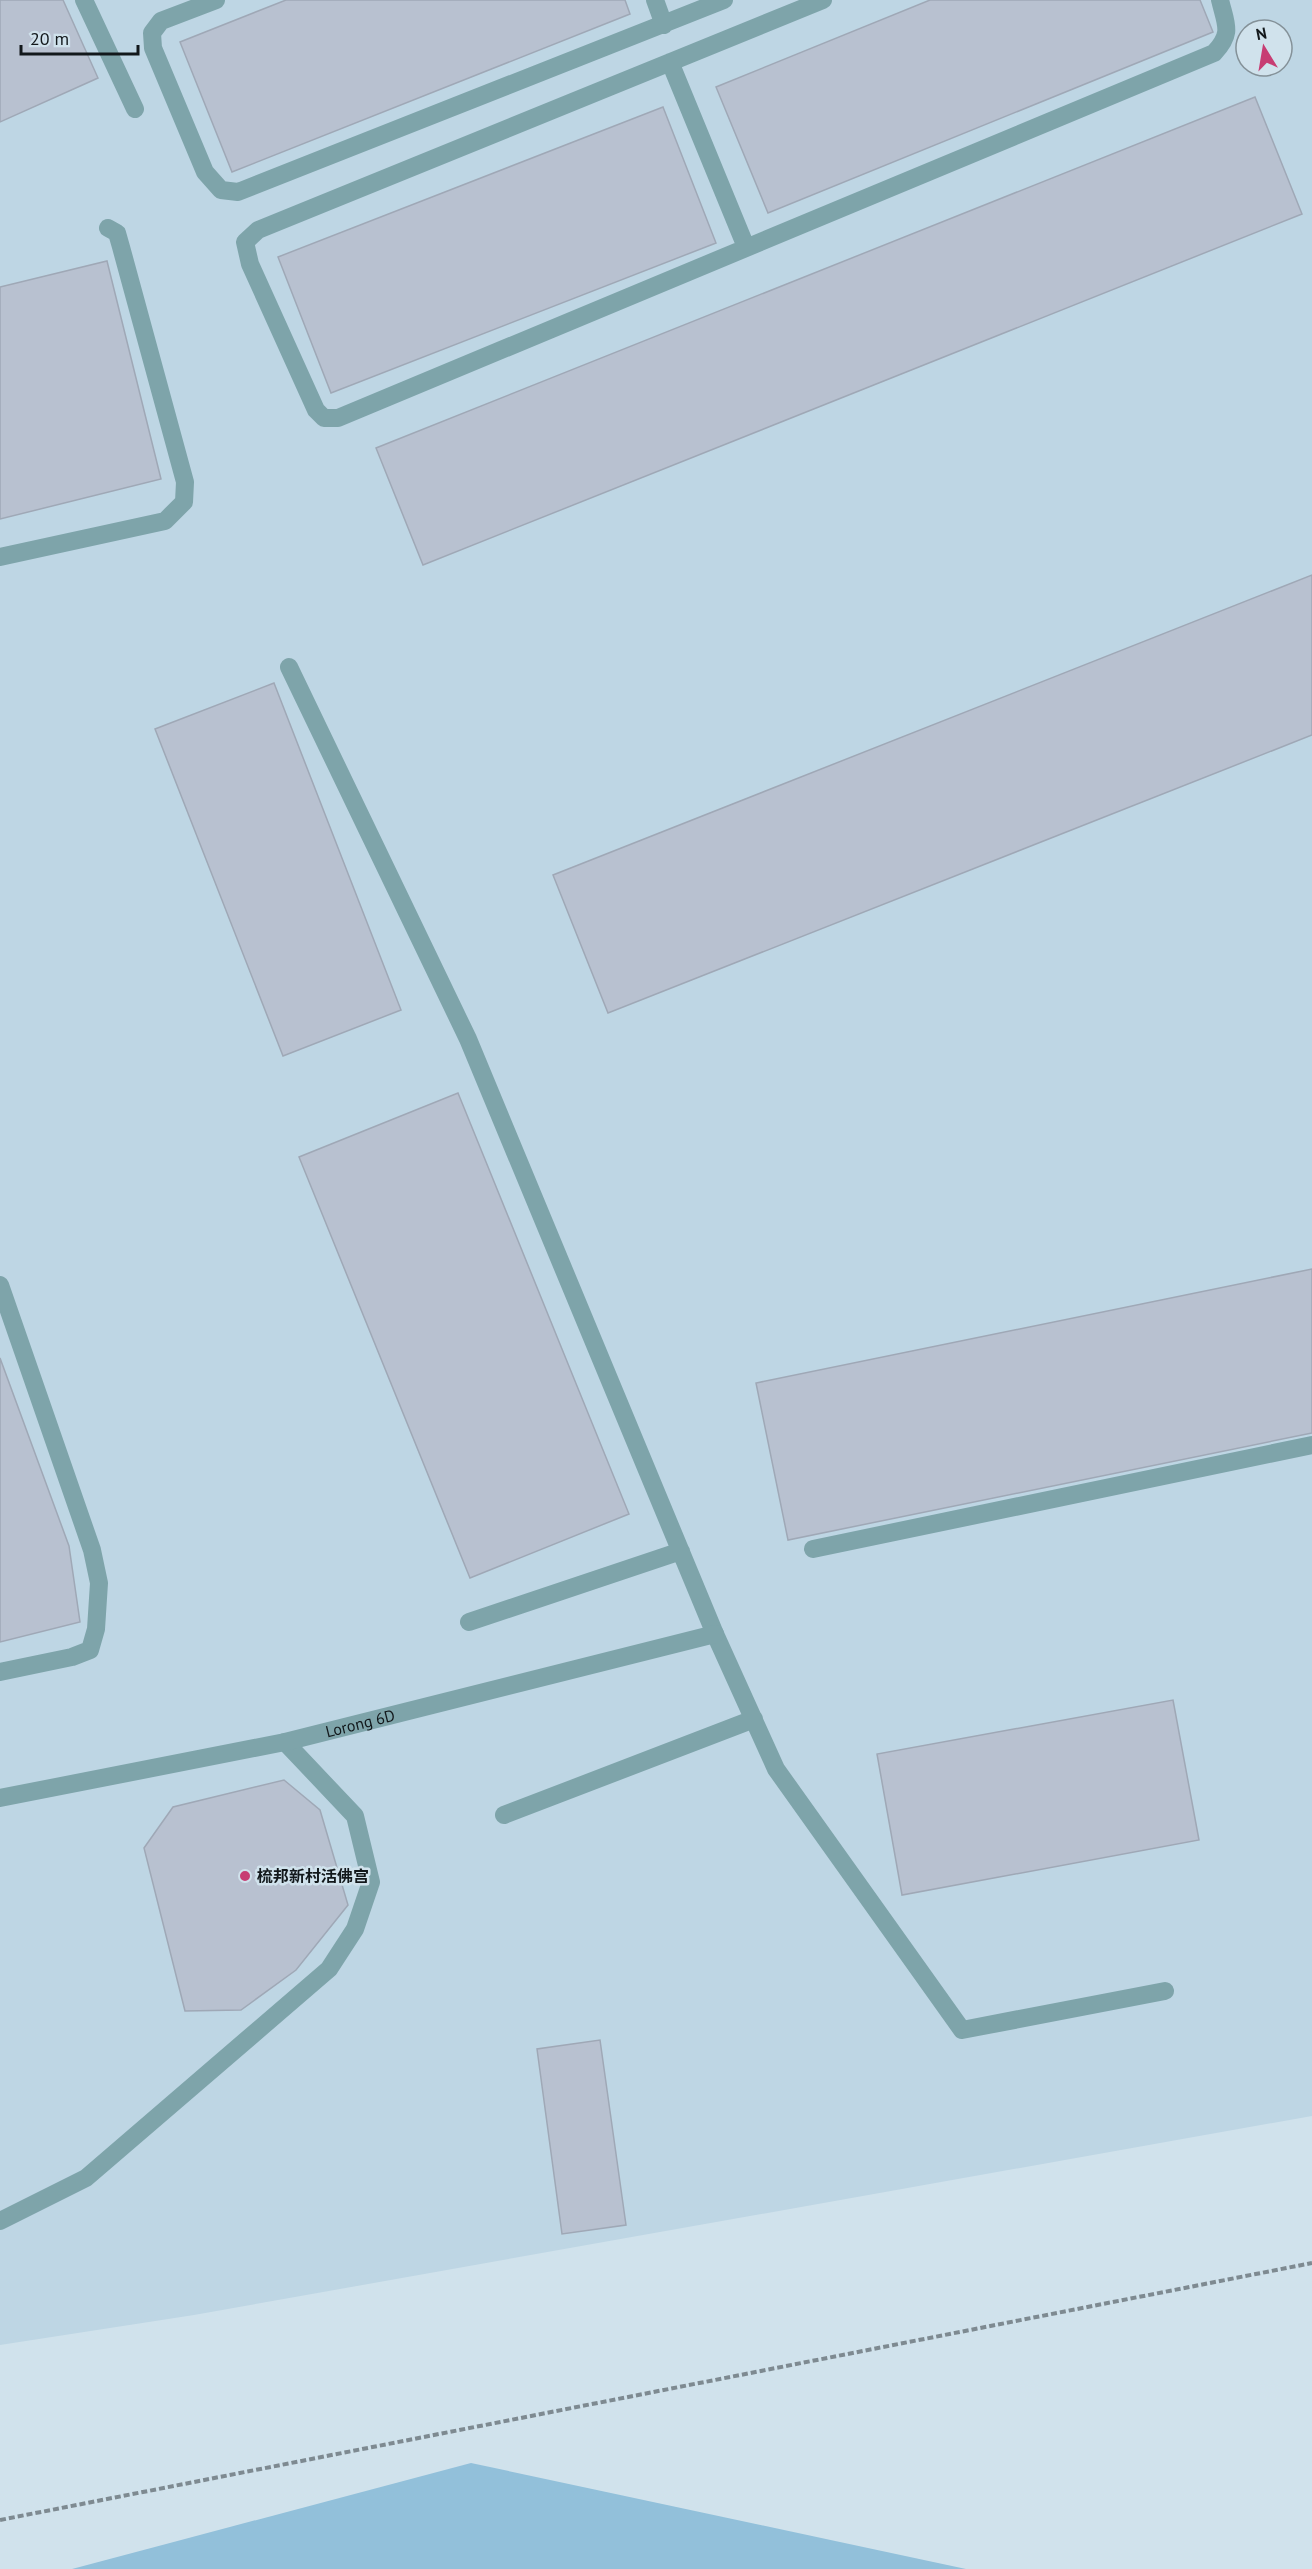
<svg xmlns="http://www.w3.org/2000/svg" width="1312" height="2569" font-family="'PT Sans','Noto Sans SC',sans-serif">
<style>
.built{fill:#bed6e4;fill-rule:evenodd}
.green{fill:#92c0da}
.building{fill:#b8c1d0;stroke:#9fa8b6;stroke-width:1.5}
.lines{fill:none;stroke-linecap:round;stroke-linejoin:round}
.path{stroke:#7e8a91;stroke-width:4;stroke-dasharray:6 3;stroke-linecap:butt}
.service{stroke:#7ea4aa;stroke-width:18}
.minor{stroke:#7ea4aa;stroke-width:18}
.poi-dot{fill:#c73d73;stroke:#d0e2ec;stroke-width:2}
.labels{text-anchor:middle;dominant-baseline:central;stroke-width:5;stroke-linejoin:round;paint-order:stroke}
.street-label{font-size:16px;fill:#12181b;stroke:#d0e2ec}
.poi-label{font-size:16px;font-weight:bold;fill:#12181b;stroke:#d0e2ec;text-anchor:start}
</style>
<rect width="100%" height="100%" fill="#d0e2ec"/>
<path class="built" d="M0,0H1312V2116L194,2315L0,2345ZM1246,30H1282V66H1246Z"/>
<path class="green" d="M471,2463L966,2569H72Z"/>
<path class="building" d="M0,0H63L98,78L0,122Z
M286,0H625L630,14L232,172L180,42Z
M930,0H1200L1213,32L768,213L716,87Z
M1255,97L1302,214L423,565L376,448Z
M663,107L716,243L331,393L278,257Z
M107,261L161,479L0,519V287Z
M1312,575V735L608,1013L553,875Z
M274,683L401,1010L283,1056L155,729Z
M458,1093L629,1514L470,1578L299,1157Z
M1312,1269V1433L788,1540L756,1383Z
M0,1358L69,1546L80,1622L0,1642Z
M1173,1700L1199,1840L902,1895L877,1754Z
M284,1780L320,1810L348,1905L296,1970L241,2010L185,2011L144,1848L173,1807Z
M600,2040L626,2225L562,2234L537,2049Z"/>
<g class="lines">
<path class="path" d="M0,2520L1312,2263"/>
<path class="service" d="M216,0L161,21L152,33L153,48L205,172L221,190L238,192L724,0
M655,0L664,25
M823,0L258,230L245,242L250,264L316,410L324,418H338L1214,53C1233,33 1226,25 1220,0
M670,62L746,247
M0,557L165,521L184,502L185,482L121,247L117,233L108,228
M289,667L468,1039L715,1634L776,1769L962,2030L1165,1991
M0,1285L92,1550L99,1583L96,1629L90,1650L72,1657L0,1672
M813,1549L1312,1445
M469,1622L681,1551
M504,1815L754,1719
M0,2221L86,2178L329,1969L355,1929L371,1882L355,1816L285,1742"/>
<g class="minor">
<path d="M84,0L135,109"/>
<path id="s1" d="M0,1798L285,1742L715,1634"/>
</g>
</g>
<circle class="poi-dot" cx="245" cy="1876" r="6"/>
<g class="labels">
<g class="street-label">
<text stroke="none"><textPath href="#s1" startOffset="368">Lorong 6D</textPath></text>
</g>
<g class="poi-label">
<text x="257" y="1876">梳邦新村活佛宫</text>
</g>
</g>
<g transform="translate(1264 48) rotate(349)"><circle r="28" fill="#d0e2ec" stroke="#849198" stroke-width="1.5"/>
<path d="M0-4.5L10 22L0 15L-10 22Z" fill="#c73d73"/>
<text y="-9" font-size="16" font-weight="bold" text-anchor="middle" fill="#12181b">N</text>
</g>
<path d="M21 45v9h117v-9" fill="none" stroke="#12181b" stroke-width="3"/>
<text x="30" y="45" font-size="18" fill="#12181b" stroke="#d0e2ec" stroke-width="4.5" paint-order="stroke">20 m</text>
</svg>
